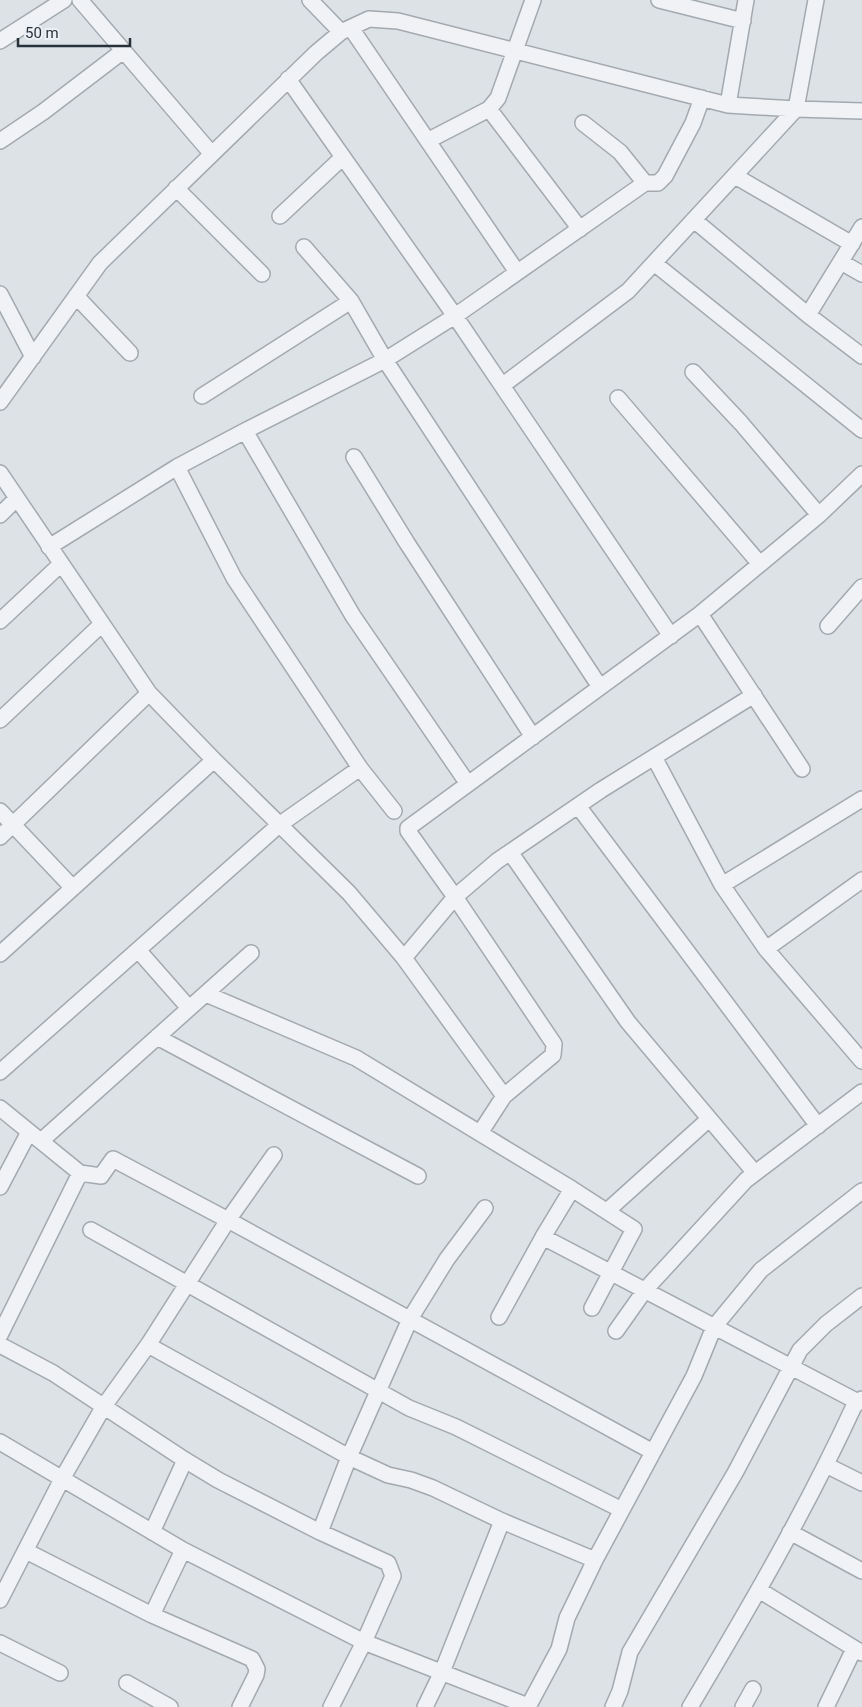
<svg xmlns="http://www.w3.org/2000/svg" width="862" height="1707" font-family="Roboto,sans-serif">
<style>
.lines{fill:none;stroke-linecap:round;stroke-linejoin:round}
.minor-casing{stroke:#a3a9b0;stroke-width:18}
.minor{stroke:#f0f2f5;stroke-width:15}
</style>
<rect width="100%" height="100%" fill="#dde2e6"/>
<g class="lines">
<g class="minor-casing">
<path id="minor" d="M80,0L211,153
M310,0L341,32
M659,0L743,21
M351,28L517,272
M0,41L64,0
M288,79L455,316L671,636
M728,105L746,0
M489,109L580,229
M583,123L620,152L645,183
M429,140L489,109L498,98L533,0
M0,141L43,112L123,51
M735,176L852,244
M176,188L262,274
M280,216L343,157
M694,220L808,315L862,356
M304,247L351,301L385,360L600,687
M841,262L862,274
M654,263L862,430
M0,294L33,357
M76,296L130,353
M808,315L862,227
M693,372L741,423L819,515
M503,385L628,291L796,109L816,0
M202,396L351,301
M618,398L760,564
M0,402L100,263L316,53L341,32L369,19L398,21L728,105L796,109L862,111
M245,431L353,616L468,784
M354,457L407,543L533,737
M177,467L234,578L360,768L394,811
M0,473L149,693L214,760L349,893L404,958L504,1096
M0,515L17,498
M49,547L177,467L245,431L385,360L455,316L645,183H658L665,176L693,123L702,98
M700,614L802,769
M0,621L61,564
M828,626L862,587
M0,720L102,624
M654,757L722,885L766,949L862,1061
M578,806L818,1126
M0,811L73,888
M0,837L149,693
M510,852L628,1022L755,1173
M722,885L862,799
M766,949L862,880
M138,950L189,1008
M0,954L214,760
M404,958L455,897L497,861L601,790L754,695
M206,994L356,1058L572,1189L634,1229L592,1308
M157,1037L418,1176
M0,1072L279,825L360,768
M0,1108L80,1173L101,1176L113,1159L228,1220L653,1452
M480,1133L504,1096L553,1055L554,1044L455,897L408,831V828L700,614L819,515L862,474
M41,1141L251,953
M0,1187L29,1132
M607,1211L709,1119
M91,1230L409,1408L456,1427L622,1510
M543,1237L858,1402
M499,1317L543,1237L572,1189
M616,1331L645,1290L746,1180L862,1092
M0,1335L80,1173
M0,1345L53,1373L185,1460L218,1480L320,1532L388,1563L393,1576L364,1642L331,1707
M148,1345L349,1457L388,1475L411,1480L433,1488L502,1521L595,1560
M0,1442L183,1550L364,1642L528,1706
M826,1465L862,1483
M152,1532L185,1460
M320,1532L349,1457L410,1319L447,1259L485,1208
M790,1532L862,1571
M26,1551L152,1615L252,1659L257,1669L256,1675L240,1707
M759,1590L862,1653
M0,1600L62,1479L104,1406L148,1345L228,1220L274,1155
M152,1615L183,1550
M0,1643L60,1673
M127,1683L170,1707
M425,1707L442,1672L502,1521
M528,1707L559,1649L567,1618L595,1560L694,1376L714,1327L761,1270L862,1191
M613,1707L620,1691L630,1652L735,1473L800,1350L826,1324L862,1296
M690,1707C749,1608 806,1510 854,1406L862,1399
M743,1707L753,1689
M826,1707L854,1649"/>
</g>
<use href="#minor" class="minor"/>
</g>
<path d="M18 38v8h112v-8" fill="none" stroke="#27313c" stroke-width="2.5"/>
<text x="25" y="38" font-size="15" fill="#27313c" stroke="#ecf0f4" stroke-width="4" paint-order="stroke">50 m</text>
</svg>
